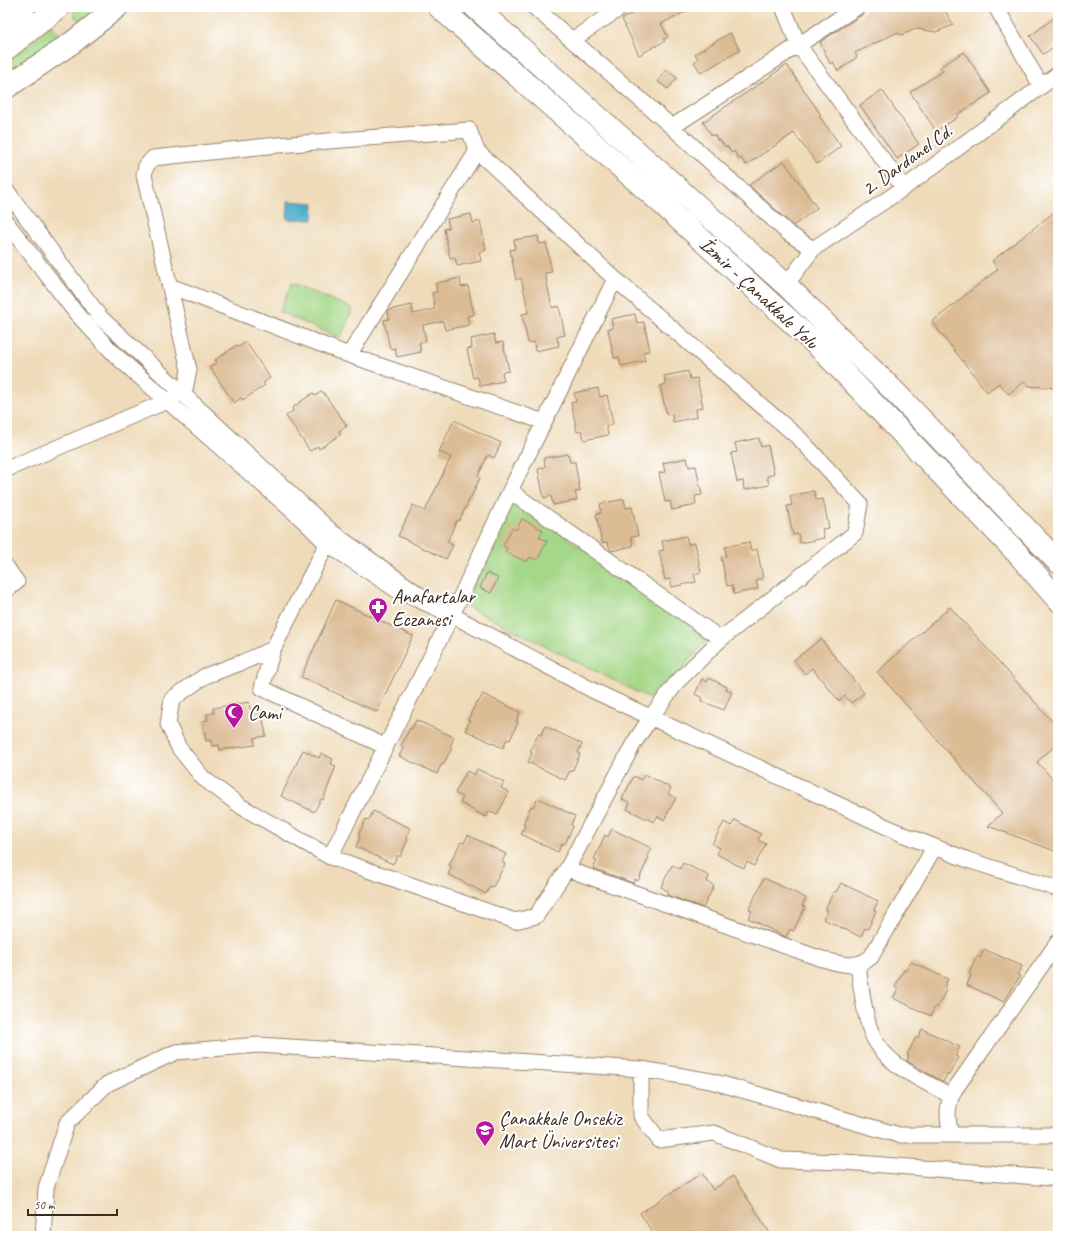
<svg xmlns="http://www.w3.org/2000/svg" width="1065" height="1243" font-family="Caveat,sans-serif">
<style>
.green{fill:#a4d787;stroke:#708052}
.water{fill:#4cafcb;stroke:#446c74}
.building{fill:#dcbc95}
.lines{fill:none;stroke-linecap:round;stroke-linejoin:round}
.minor-casing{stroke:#95826c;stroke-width:17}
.highway-casing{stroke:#95826c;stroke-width:24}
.minor{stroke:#fff;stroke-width:15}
.highway{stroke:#fff;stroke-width:22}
.labels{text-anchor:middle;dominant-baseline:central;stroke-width:4;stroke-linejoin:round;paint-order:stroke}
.street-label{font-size:20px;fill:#3b2a1e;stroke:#fff}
.poi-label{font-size:20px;fill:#3b2a1e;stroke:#fff;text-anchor:start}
</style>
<rect width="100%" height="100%" fill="#fff"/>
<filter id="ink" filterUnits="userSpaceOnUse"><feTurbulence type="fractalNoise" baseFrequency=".025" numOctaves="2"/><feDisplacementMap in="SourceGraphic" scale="8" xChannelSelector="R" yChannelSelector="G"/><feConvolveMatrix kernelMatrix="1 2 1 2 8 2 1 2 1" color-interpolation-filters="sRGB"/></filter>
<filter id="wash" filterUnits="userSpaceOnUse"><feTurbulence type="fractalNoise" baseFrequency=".012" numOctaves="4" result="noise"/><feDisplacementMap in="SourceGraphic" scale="16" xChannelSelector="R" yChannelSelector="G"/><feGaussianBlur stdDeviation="0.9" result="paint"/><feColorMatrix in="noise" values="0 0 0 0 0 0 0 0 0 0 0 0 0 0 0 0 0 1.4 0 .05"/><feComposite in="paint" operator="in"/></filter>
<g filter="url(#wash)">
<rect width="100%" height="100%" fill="#efdbba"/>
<path class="green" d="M74,7H95L96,11L84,22L75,17Z
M51,25L63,40L7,78V63Z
M292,283L353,309L340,338L279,312Z
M513,500L709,637L655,701L464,605Z"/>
<path class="water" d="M288,201L314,203L313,220L287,219Z"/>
<g id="blocks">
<path class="building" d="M644,7H694L661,24L668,37L664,39L665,41L639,55L622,19Z
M869,7H943L953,25L936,32L916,29L902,35L896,33L855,53L857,57L838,71L833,62L830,64L820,42L862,15Z
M1058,15V44L1043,54L1030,36Z
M730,33L740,50L701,73L694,62L698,59L695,54Z
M964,52L991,93L957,115L958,117L936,131L910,92L943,71L940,67Z
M787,65L821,115L819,116L841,146L817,164L794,133L746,165L741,158L739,159L734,151L732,153L727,146L725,147L720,140L718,141L714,134L712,136L703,122Z
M666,69L677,78L668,89L658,82Z
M882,90L919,144L897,159L860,105Z
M784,161L817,208L793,226L749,185Z
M1058,209V388L1029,386L1025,381L1008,394L999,383L987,392L932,322L998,269L992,261Z
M471,214L473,223L480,221L486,250L479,252L481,261L457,266L455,257L450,258L444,229L449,228L447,219Z
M538,236L539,244L546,243L552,272L545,273L552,308L559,306L565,335L557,337L559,346L535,351L534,342L528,343L522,314L528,313L527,304L521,278L516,280L510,250L515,249L514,240Z
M460,278L461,287L468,286L474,315L467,316L469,325L445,330L443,321L423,325L426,341L419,343L421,352L397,357L395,348L390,349L384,320L389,319L388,310L412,305L413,314L435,309L432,293L437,292L436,283Z
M635,314L637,323L644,322L650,351L643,352L645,361L621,366L619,357L614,358L608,329L613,328L611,319Z
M494,334L496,343L503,342L509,371L502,372L504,381L480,386L478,377L473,378L467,349L472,348L471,339Z
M246,342L270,378L263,383L265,385L243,400L241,398L234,403L210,367L217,362L215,360L237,345L238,347Z
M688,371L690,379L697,378L703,407L696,409L697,417L673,422L672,414L667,415L660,386L666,384L664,376Z
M598,388L600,397L607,395L613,424L606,426L608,435L584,440L582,431L577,432L571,403L576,402L574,393Z
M322,391L347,426L339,431L341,434L319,449L318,446L310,451L286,416L293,411L292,408L313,393L315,396Z
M454,420L501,443L494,458L488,455L478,476L480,478L459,521L457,520L447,542L453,545L446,559L398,536L413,505L425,511L451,457L439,452Z
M759,438L761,447L768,445L774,474L767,476L769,485L744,490L743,481L737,482L731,453L737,452L735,443Z
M568,454L570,462H575L580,491L575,492L577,500L553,505L551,496L544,498L538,469L545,467L544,458Z
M687,458L689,467L696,466L702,495L695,496L696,505L672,510L670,501L665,502L659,473L665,472L663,463Z
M814,491L816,500L823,499L829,528L822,529L824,538L800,543L798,534L793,535L787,506L792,505L790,496Z
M624,499L626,508L632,507L638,536L631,537L633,546L611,551L607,542L602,543L596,514L601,513L600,504Z
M522,519L543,530L539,537L547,541L537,560L530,557L527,562L505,552L507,548L503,546L512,528L516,530Z
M686,536L688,544L695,543L701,572L694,574L696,582L672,587L670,579L665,580L659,551L664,550L662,541Z
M749,542L751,551L757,549L763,578L756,580L758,589L734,594L732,585L727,586L721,557L726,556L725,547Z
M487,573L498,578L491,593L480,588Z
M336,600L413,636L377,712L301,677Z
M950,607L1058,728V743L1037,762L1058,785V852L988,826L1002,813L877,672Z
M821,639L864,693L851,703L845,696L839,701L812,668L805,674L794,660Z
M709,678L727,687L726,689L732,692L724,710L701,701L702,698L695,694L702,679L707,682Z
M483,694L520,712L516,721L518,722L510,740L507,739L503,748L465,730L470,721L468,720L476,702L478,703Z
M249,702L250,709L261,707L266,736L254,738L255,745L220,750L219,745L212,746L211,740L206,741L203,721L208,720L207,714L214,713L213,708Z
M416,720L454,737L450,747L452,748L443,765H441L437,774L399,756L404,747L401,746L410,728L412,729Z
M545,726L582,744L578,753L580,754L572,772L570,771L565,780L528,762L532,753L530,752L538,734L541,735Z
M303,750L319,758L321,753L333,759L331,764L336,766L323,800L321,799L314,812L281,796Z
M477,769L504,782L501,788L509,792L497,815L489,811L486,817L460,803L463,797L455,793L467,771L474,775Z
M645,774L671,788L668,794L676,798L664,820L657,816L654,822L643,817L627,809L630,803L622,799L634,776L641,780Z
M538,798L575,816L571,825L573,826L565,844L562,843L558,852L521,834L525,825L523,824L531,806L533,807Z
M373,811L410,828L406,838L408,839L400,857L398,855L393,864L356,847L360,837L358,836L366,819L369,820Z
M735,820L761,834L758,840L766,844L754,866L747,862L744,868L733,863L717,854L720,848L712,844L724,822L731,826Z
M612,829L651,848L647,856L649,857L638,881L635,879L633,883L593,868L597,861L594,859L605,835L608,837Z
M468,835L506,854L502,862L505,864L493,887L490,886L486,894L448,874L452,867L449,865L461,842L464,843Z
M683,863L709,876L707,882L714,886L703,908L667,895L668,891L661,887L672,865L680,869Z
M764,878L806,898L802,906L805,907L793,931L790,929L786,937L748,918L752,911L749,909Z
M841,883L878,901L874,910L876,911L868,929L865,928L861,937L823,919L828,910L825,909L834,891L836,892Z
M984,949L1022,966L1017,975L1020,976L1004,1002L967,985L971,975L969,974L977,956L980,958Z
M911,962L948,979L944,988L946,990L937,1008L935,1006L931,1016L893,998L898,989L895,987L904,970L906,971Z
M922,1029L960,1047L955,1056L958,1057L949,1075L947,1074L943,1082L907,1061L909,1056L907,1055L916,1037L918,1038Z
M702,1173L713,1190L733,1176L772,1236H655L640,1213Z"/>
</g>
</g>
<g filter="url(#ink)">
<use href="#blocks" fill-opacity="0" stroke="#95826c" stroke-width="1"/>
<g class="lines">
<g class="minor-casing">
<path id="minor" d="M534,7L672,127L788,233L813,249
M783,7L799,46L904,188
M996,7L1041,86
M572,40L622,7
M672,127L857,7
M7,191L100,317L332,532L421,596
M7,223L76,313L115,355L304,521L327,544L398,591L452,615L594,691L902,834L968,860L1058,889
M786,285L813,249L904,188L1058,74
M170,286L349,355L544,422
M349,355L477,151
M184,394L189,370L144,175L146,166L153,158L278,145L469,130L477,151L615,279L800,439L860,504L855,533L721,639L677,682L651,717L634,743L567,869L536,916L515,921L330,857L242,807L203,778L179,748L168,724L172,699L205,676L243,662L273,649
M7,469L174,398
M510,491L721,639
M331,536L273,649L262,688L384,746
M7,568L17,582L7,590
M330,857L452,615L510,491L615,279
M567,869L819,958C837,963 855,971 871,957L934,848
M858,965C861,985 863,1007 869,1026C880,1064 920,1079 951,1096
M641,1069V1116L659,1140L714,1133L781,1160L844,1162L1051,1178L1058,1180
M951,1135C947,1118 946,1105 955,1089L1058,942
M43,1236L46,1188L67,1123L107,1084L176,1052L258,1045L641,1069L711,1081L899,1135H1058"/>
</g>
<g class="highway-casing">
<path id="highway" d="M439,7L657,199L823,351L1018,554L1058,600
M475,7L786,285L896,393L1058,562
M14,42L24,7
M7,48L59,7
M7,87L73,42L117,7"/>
</g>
<use href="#minor" class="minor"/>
<use href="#highway" class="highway"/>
</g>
</g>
<defs>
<g id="pharmacy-pin" transform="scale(1)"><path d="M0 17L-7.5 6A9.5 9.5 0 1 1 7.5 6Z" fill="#b5179e" stroke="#fff"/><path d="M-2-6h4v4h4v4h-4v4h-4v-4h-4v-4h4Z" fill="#fff"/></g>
<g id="mosque-pin" transform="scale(1)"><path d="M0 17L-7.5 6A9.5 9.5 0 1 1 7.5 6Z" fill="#b5179e" stroke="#fff"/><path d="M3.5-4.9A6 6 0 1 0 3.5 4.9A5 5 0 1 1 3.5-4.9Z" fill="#fff"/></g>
<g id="university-pin" transform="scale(1)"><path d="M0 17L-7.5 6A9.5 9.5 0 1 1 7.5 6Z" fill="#b5179e" stroke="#fff"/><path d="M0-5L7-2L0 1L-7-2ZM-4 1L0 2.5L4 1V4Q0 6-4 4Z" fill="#fff"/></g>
</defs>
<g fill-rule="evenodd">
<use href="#pharmacy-pin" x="378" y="607"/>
<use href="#mosque-pin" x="234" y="712"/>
<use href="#university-pin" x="485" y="1130"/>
</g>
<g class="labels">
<g class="street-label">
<text transform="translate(907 160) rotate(-36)">2. Dardanel Cd.</text>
<text transform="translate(759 293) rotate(43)">İzmir - Çanakkale Yolu</text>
</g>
<g class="poi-label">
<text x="392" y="596">Anafartalar<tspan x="392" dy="23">Eczanesi</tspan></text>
<text x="248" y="712">Cami</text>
<text x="499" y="1118">Çanakkale Onsekiz<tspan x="499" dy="23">Mart Üniversitesi</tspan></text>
</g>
</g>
<rect width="1065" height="1243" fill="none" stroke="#fff" stroke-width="24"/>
<path d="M28 1209v6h89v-6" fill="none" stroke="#3b2a1e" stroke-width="2"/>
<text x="34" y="1209" font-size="12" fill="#3b2a1e" stroke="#ffffff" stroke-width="3" paint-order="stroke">50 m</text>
</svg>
